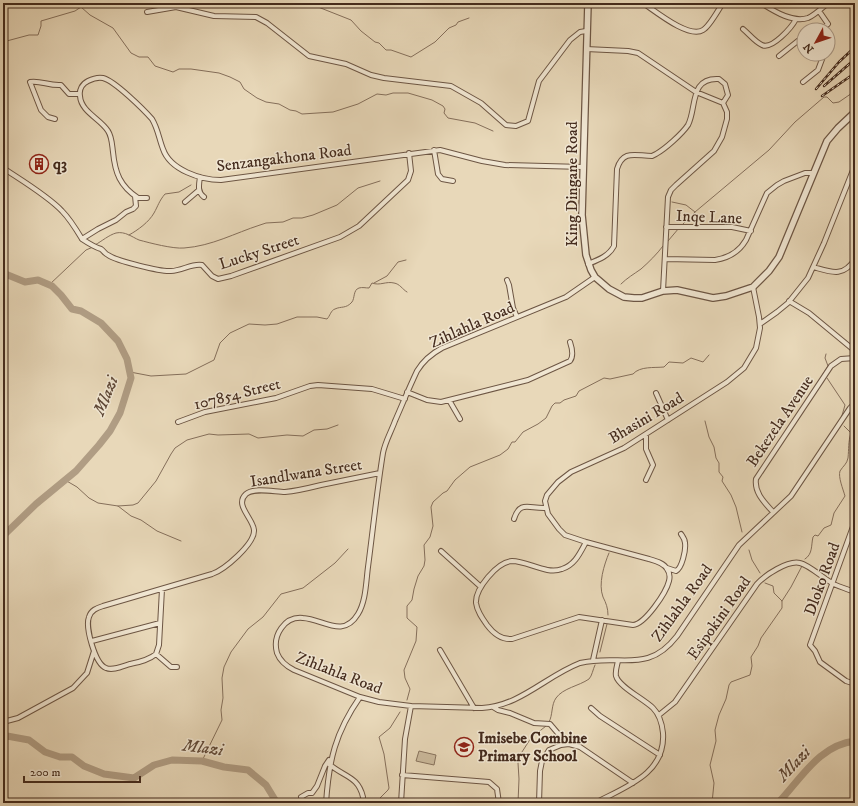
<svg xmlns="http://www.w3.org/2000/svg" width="858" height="806" font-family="'IM FELL DW Pica',serif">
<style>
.green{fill:#ccbb9e;stroke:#88735e}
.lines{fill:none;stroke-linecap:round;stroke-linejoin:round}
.stream{stroke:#856f5b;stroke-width:1}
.river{stroke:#b09d84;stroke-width:7}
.minor-casing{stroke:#6d5644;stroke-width:6}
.tertiary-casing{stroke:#6d5644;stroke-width:8}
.minor{stroke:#f0e6d2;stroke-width:4}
.tertiary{stroke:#f0e6d2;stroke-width:5.5}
.rail-casing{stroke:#442b1d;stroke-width:2.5}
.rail{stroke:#f0e6d2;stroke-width:1;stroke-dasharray:3;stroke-linecap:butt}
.labels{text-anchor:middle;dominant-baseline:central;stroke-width:3;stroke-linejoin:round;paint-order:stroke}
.street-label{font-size:16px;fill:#442b1d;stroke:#f0e6d2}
.poi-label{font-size:16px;font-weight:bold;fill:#442b1d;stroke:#f0e6d2;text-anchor:start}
.water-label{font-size:17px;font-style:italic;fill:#5f4837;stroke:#f0e6d2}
</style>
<rect width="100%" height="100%" fill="#e8d8b9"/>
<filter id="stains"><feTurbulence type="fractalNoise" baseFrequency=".005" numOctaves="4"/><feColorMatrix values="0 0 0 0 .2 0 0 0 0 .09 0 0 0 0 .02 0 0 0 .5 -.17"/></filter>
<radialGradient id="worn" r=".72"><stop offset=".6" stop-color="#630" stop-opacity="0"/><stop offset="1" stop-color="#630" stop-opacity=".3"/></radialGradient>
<path class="green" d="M419,751L436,755L434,765L416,761Z"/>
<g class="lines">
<path class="stream" d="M308,3L351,20L361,31L375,42L379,43L386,50H391L411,57L435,42L449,28L456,25L458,22L469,18
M81,7L90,15L113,28L131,53L139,57H148L155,66L173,72L179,69H191L219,73L230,77L240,82L244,89L257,98L266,102L279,104L290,110L296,111L302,114L333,112L358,104L377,94L386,95L393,93H408L432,100L443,106L445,109L444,113L448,118L475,123L493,131
M3,42L29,35H38L41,26V21L75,11L87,3
M672,202L686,205L695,212
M681,226L695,212L769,150L795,122L824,97H827L833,103L839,102L855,91
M129,235C138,230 149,222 154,213C158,206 159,201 165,194L179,192L191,185
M668,241L679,228
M95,245C102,241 109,235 116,233C125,231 132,237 139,240C150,243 173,249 184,248C212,246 235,233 260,225L266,223L283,222L293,218H302L313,215L337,205L358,188L380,181
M374,283L387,276L398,262L406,260
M621,284C627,278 634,274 641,269C649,262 657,254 663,246
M49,285L86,250L93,247
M130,372L151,376L186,374L214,360L220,343L230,333L249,324L265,325L277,324L297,317H317L327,319C330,316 331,310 335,309C341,306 346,309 352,302C355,298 353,290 359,288C362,287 366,288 369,288L372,283C380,286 386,281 394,283C400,284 402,289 407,292
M823,374L828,366L825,358L826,354
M827,378L845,405L841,419
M705,421L709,437L714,447L716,458L719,463V472L723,477L722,481L731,495L736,507L742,532
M65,480L77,487L89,498L98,503L118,506L131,516L141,520L157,531L181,541
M118,506L133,505L138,503L156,481L171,454L175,448L187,440L209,434L218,435L249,434L258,438L287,435L303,436L314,430L327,429L338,425
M749,550L752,560L760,573
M805,559C813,554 811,545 813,537L815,535L818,536L824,528L831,525L834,513L845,496C843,489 838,477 840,471C843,466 847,464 848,458C849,449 848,442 851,433L844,426
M782,601L791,587L802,566
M608,615C608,608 606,603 603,597C598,584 604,565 609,553
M600,652L607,624
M407,700L410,689L405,678L404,670L416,641L417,627L407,618V606L412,600L414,589L418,576L424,566L425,560L424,545L430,537L433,526L431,507L433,502L443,493L447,491L455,480L470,467L500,455L508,449L512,442H515L523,432L538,424L546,418L552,406L555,403H560L564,400L576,396L579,391L604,378L610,379L633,374C640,366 654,368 664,367L669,362L683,363L691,358L703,362L709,355
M549,722C553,715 551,705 556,698C563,688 579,686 589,679C592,676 593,669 595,665
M202,761L222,720L221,710L223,698L222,678L224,667L231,652L248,629L263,617L281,594L303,588L335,563L348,549
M380,803V798L388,790L389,788L384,754L379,737L390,728L400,712
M518,803L519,779L518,763L520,755L531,738L546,726
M712,803L714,783L710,765L716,741L715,730L719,715L726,699L729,685L731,682L750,675L752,666L751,657L758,646L761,638L782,608V601L774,593L773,586L765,583"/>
<path class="river" d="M3,273L25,282L38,280L52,286L61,295L72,309L81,311L101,323L118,341L127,359L131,378L120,413L110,431L99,445L76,471L36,504L3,536
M3,739L7,736L29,740L45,752L60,757H72L84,766L104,774L134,778L154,765L172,760L202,761L224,767L248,770L266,785L277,803
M778,803C801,779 819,745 855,741"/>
<g class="minor-casing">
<path id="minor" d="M643,3C655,11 689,39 703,30C710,26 718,10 723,3
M761,3C774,11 792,23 808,18C815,15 822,8 828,3
M819,11L828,24L821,30
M147,12L176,7L214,16L256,17L267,23L309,56L346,64L371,75L384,78L451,86L481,103L506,125L516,126L528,121L539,81L570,40L580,32L586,31
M743,29C749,34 755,42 762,45C772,50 792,27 796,19
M586,49L628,51L638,53L696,92L723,103L727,112V119L722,137L714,151L676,185L671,190L668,197L663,291
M779,56L804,36
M803,82L818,70L824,54
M55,119L48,117L41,110L30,82C40,80 49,86 61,85L69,94H79
M434,150L438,174L442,179L453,181
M3,168C21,180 48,196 62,211C70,219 76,229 82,239L98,229L116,220L126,212L133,209L136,206L135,196
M200,177C199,184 197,192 204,197
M147,198H138C120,186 115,173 113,152C112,145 112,137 108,131C101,119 81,112 80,96C79,90 82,84 88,81C92,79 98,77 103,78C115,81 144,110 152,119C158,129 159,139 163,149C170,170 201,180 221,180L440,150L482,161L505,165L583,167
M185,202L199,190
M666,227H732L751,231
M82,239C88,243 94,247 101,249C104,251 105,254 108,255C117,261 161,272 171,271C182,271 192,263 202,265L212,276L218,279L231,276L340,237L359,226L408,180L411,171L409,153
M665,259L715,260C729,258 739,252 746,240L767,193L777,185L784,181L805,173H814
M588,264C598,260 609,256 614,246L617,169C623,149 636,156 652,156L656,154C665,149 682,134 688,125C697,108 689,77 719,79L725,84L728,95L723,103
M813,267C831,272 843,278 855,259
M595,277L566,297L442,348C431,354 423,361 417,371C409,388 402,405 395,421C391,432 385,442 383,453C377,490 373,529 368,567C366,582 366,601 358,614C343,639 323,619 303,618C285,616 272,635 277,653C280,661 286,666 294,670L360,697L379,702L411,706L482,708C520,706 546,676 580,663C620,653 647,675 677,636L739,545L791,496L850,408L855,403
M507,280L509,285L513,308L517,317
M789,301L809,313L855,351
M760,324L777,312L788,303L808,278L824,243L855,165
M407,392L427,400L441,402L528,380L570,361C574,356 572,348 570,342
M656,393L668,420
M449,400L460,419
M178,422L205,412L276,398L310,386L318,385L372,389L405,399
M646,434V449L653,465L646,480
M773,512C765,503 754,493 756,479L831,366L841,359L855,358
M514,519C520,500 529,509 546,508
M855,521L810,645L815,651L820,662L846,681L855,684
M586,542C580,553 575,565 562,569C546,575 528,561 512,561C497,562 475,589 476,603C477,611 482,618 487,625C493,633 501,640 512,639L579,617L633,625C645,624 666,593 669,581C670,577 670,573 667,569C664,563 656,561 649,559L586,542L565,535L559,529L548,514L545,501L547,495L558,482L571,472L624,448L727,382L744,368L756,348L760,328L759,317L753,287
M441,551L481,587
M667,568L676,571C682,568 686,550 685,543C685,539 683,537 681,534
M162,589L159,645L156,654C149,660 139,662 130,664C123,666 113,671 106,668C95,664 85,627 89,617C91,610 97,608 103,606L212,574C224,570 255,544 254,530C253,518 234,505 246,494C254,487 275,492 285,492C297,491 309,488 321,485C341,481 360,477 380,473
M92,641L160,623
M440,650L474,708
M156,654L171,667H177
M593,660L602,620
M493,707L498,710L510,713L534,723L550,724L567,744
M591,708L600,716L660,755
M659,715L675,702L757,584C765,575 788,560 800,563C809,565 823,578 832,583C839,587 847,589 855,592
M3,722L18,718L73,688L87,673L94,651
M329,764C344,777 358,776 363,797
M402,775L489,782L497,789L499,803
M301,797L308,793H312L317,786L325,766L329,760
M326,803C329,760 335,733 360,697
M401,803L405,739L411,706
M539,803L540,771L542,761L549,750L561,745L569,744L580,747L633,783
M595,803C625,787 666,774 663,733C662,723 660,715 653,708C644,699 619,687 616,676C615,671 617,666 618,661"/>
</g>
<g class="tertiary-casing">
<path id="tertiary" d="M588,3L582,215L586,255L591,270L595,277L609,289L624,297L634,298H642L663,291L677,290L713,298L726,296L753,287L769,271L779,257L827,141L838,128L855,112"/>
</g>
<use href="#minor" class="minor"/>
<use href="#tertiary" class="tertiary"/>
<g class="rail-casing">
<path id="rail" d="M824,86L855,59
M816,89L839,62L855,47
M822,96L855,73"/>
</g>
<use href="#rail" class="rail"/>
</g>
<defs>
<g id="building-ring" transform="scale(1)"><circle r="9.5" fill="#f0e6d2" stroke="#8f2418" stroke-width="1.5"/><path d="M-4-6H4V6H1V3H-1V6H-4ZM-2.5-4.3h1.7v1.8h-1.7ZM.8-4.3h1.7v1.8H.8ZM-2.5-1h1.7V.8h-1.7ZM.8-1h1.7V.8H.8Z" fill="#8f2418"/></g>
<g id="school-ring" transform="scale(1)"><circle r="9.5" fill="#f0e6d2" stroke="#8f2418" stroke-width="1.5"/><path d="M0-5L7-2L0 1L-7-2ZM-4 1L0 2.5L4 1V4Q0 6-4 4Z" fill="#8f2418"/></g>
</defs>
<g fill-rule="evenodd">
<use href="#building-ring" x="39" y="164"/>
<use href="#school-ring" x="464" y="747"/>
</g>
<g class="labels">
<g class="street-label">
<text transform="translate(284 158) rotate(-7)">Senzangakhona Road</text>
<text transform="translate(572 184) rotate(-90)">King Dingane Road</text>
<text transform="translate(709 217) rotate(2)">Inqe Lane</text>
<text transform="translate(259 252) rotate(-18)">Lucky Street</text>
<text transform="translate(472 325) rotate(-24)">Zihlahla Road</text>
<text transform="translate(237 394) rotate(-14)">107854 Street</text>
<text transform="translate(646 418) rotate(-31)">Bhasini Road</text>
<text transform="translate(780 421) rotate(-56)">Bekezela Avenue</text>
<text transform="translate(306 473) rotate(-9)">Isandlwana Street</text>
<text transform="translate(822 579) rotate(-70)">Dloko Road</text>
<text transform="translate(682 603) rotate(-54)">Zihlahla Road</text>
<text transform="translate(719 618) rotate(-55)">Esipokini Road</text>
<text transform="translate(339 673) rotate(21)">Zihlahla Road</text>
</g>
<g class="poi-label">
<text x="53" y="164">q3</text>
<text x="478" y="738">Imisebe Combine<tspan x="478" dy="18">Primary School</tspan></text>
</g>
<g class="water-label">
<text transform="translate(106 396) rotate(-68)">Mlazi</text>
<text transform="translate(203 748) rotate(7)">Mlazi</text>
<text transform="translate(794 764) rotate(-47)">Mlazi</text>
</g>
</g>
<rect width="858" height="806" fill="none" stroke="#e8d8b9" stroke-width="16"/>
<rect x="4" y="4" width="850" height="798" fill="none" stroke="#442b1d" stroke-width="2"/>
<rect x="8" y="8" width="842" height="790" fill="none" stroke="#442b1d"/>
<g transform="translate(816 42) rotate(230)"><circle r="19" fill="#f0e6d2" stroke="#ab9b8a"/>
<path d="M0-3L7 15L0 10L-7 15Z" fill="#8f2418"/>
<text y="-6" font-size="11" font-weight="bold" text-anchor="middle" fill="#442b1d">N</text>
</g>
<path d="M24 776v6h116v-6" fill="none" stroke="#442b1d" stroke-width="2"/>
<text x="30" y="776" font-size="12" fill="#442b1d" stroke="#f0e6d2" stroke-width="3" paint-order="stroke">200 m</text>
<rect width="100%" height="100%" filter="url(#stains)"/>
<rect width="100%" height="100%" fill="url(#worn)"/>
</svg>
